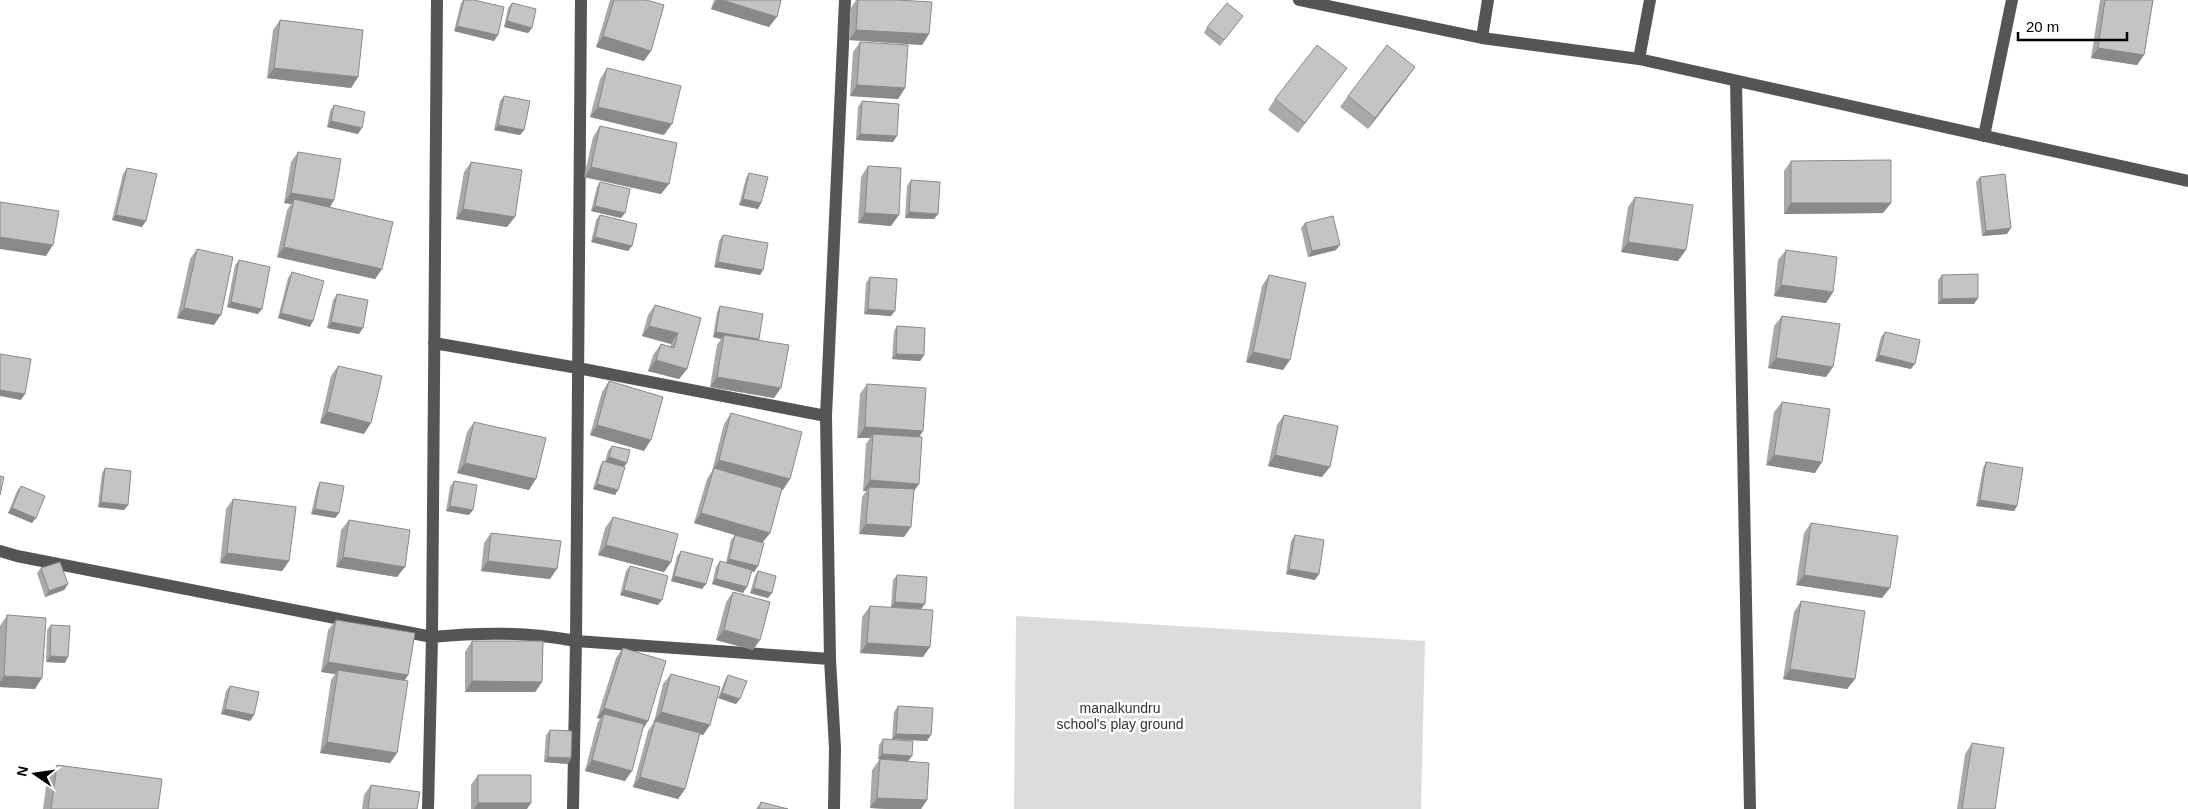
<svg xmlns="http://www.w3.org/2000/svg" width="2188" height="809" font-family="Helvetica,sans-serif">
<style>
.green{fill:#dcdcdc}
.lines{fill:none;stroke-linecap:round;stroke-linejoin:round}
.minor{stroke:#555;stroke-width:12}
.wall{fill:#a9a9a9}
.shaded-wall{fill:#898989}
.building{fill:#c4c4c4;stroke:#898989}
.labels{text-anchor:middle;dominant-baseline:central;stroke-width:5;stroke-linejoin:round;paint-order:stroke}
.park-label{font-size:14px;fill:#333;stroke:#fff}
</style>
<rect width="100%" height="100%" fill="#fff"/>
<path class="green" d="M1016,616L1425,641L1421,809H1014Z"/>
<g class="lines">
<path class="minor" d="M581,0L576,641L830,659
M1299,0L1482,38L1639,59L2188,181
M1482,38L1488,0
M1639,59L1650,0
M1736,81L1750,809
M1984,136L2012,0
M434,343L578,368L826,416
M0,551L17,556L432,637C483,632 526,632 576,641L573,809
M428,809L432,637L437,0
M834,809L835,748L830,659L826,416L845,0"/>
</g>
<path class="wall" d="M463,0H474L498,35L494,41L454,31L461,3Z
M610,0H646L644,61L596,47Z
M714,0H781L769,27L711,9Z
M856,0H896L929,34L922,45L849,40L851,8Z
M2100,0H2153L2144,55L2137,65L2091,58Z
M512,3L532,28L528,33L504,27L508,8Z
M1243,16L1220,46L1204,33L1207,27Z
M280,20L358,77L351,88L267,78L273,30Z
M860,42L905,88L898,99L850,96L853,52Z
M1415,67L1368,129L1340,107L1348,96Z
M607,68L664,135L590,117L600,79Z
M1347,68L1298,133L1268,110L1275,99Z
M504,96L524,130L520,135L494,130L500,101Z
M862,101L893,142L856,140L858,107Z
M334,105L358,134L327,127L330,111Z
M600,126L661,194L584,177L593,137Z
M298,152L334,200L330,207L382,269L375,279L277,257L287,210L291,204L284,203L291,162Z
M1791,161L1891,203L1883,213L1784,214V171Z
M471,162L507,227L456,219L464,172Z
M868,166L891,226L858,223L861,177Z
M127,168L142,227L112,220L123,174Z
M749,173L761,203L758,209L739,205L746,178Z
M1980,177L2007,234L1982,236L1976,182Z
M911,180L938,214L934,219L905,218L907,186Z
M600,182L621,218L591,211L597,187Z
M1635,197L1678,261L1621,252L1628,207Z
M600,215L632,246L628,251L591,242L596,220Z
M1305,223L1336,250L1308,257L1301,228Z
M723,235L763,270L760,275L714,267L719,241Z
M197,249L214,325L177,318L190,259Z
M1786,250L1833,292L1826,303L1774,296L1778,260Z
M239,260L258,314L227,307L235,265Z
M292,272L310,327L278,318L288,278Z
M1269,275L1283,370L1246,362L1262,286Z
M1942,275L1978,298L1974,304H1938V280Z
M870,277L891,316L864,314L866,283Z
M337,294L359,334L327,328L333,300Z
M655,305L701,318L687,369L679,379L648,371L653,355L661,344L670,347L671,344L642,336L648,315Z
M720,306L758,340L774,398L710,387L717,345L721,339L713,337L717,312Z
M1782,316L1826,377L1768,368L1774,326Z
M897,326L924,355L920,361L892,359L894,331Z
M1885,332L1911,369L1875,361L1881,337Z
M338,366L364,434L320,423L331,376Z
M609,381L644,451L590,435L602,392Z
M867,384L923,431L919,437L913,492L904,537L859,534L862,497L866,491H863L866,444L870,438H857L860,394Z
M1782,402L1815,473L1766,465L1774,412Z
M731,413L783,490L782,489L770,533L763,542L754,572L752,571L743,593L712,584L716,567L720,561L726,563L731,540L735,535L694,523L707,479L712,471L724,424Z
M1284,415L1322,477L1268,466L1277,425Z
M474,422L529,490L457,473L467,432Z
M612,446L624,467L615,495L593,489L600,466L603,461L605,462L608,451Z
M1986,462L2017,506L2014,511L1976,506L1983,468Z
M105,468L128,505L124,510L98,507L102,473Z
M454,481L469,515L446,511L450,487Z
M320,482L339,513L335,518L311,514L317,488Z
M21,486L32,523L8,513L17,491Z
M233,499L289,561L282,571L220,563L226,509Z
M613,517L671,562L664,572L598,555L605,528Z
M349,520L397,577L336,567L341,530Z
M1811,523L1882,598L1796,585L1804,533Z
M491,533L550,579L481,571L484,543Z
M1295,535L1315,580L1286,574L1291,541Z
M681,551L706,584L702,589L671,581L677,556Z
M630,566L658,605L620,595L626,571Z
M41,568L68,584L64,590L45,597L37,573Z
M758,571L768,598L750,593L755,576Z
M897,575L921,609L891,607L893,580Z
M733,592L753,650L716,640L726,602Z
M1801,601L1855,679L1847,689L1783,679L1794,612Z
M870,606L923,657L860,653L862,617Z
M7,615L35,689L0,687V626Z
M336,620L408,675L405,680L397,753L390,763L320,753L331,680L335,674L321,672L328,630Z
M51,625L65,663L46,662L47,630Z
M472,641L542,682L535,692H465V652Z
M623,648L648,721L643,728L625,781L585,771L597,724L600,719L597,718L616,658Z
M671,674L710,725L703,735L700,734L685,789L678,799L633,787L648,731L654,722L663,684Z
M728,675L736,704L718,698L725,680Z
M230,686L250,721L221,714L226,691Z
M898,706L927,741L892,739L894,712Z
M550,730L571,758L568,764L544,762L546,735Z
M883,739L912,756L908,761L878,759L879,745Z
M1972,743L1995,809H1957L1965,754Z
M880,759L927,800L921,809H888L870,808L872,770Z
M57,765L158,809H43L47,780Z
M478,775L527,809H471V785Z
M371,785L417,809H362L364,795Z
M761,802L788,809H756Z"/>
<path class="shaded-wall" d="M717,0H722L777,17L769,27L711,9Z
M507,21L532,28L528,33L504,27Z
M457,26L498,35L494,41L454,31Z
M856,30L929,34L922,45L849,40Z
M603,36L651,51L644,61L596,47Z
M2098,48L2144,55L2137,65L2091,58Z
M1415,67L1408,77L1368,129L1375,118Z
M274,68L358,77L351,88L267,78Z
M857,85L905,88L898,99L850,96Z
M598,107L672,124L664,135L590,117Z
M331,121L362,128L358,134L327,127Z
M498,125L524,130L520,135L494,130Z
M860,134L897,136L893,142L856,140Z
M591,167L669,184L661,194L584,177Z
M291,193L334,200L327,211L294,199L291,204L284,203Z
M743,199L761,203L758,209L739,205Z
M1791,203H1891L1883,213L1784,214Z
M595,206L625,213L621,218L591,211Z
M463,209L515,217L507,227L456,219Z
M909,212L938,214L934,219L905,218Z
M865,213L899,215L891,226L858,223Z
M116,215L146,221L142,227L112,220Z
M2011,228L2007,234L1982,236L1986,231Z
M0,237L53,245L46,256L0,249Z
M595,237L632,246L628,251L591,242Z
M1628,242L1686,250L1678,261L1621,252Z
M1340,245L1336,250L1308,257L1312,251Z
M284,247L382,269L375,279L277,257Z
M718,262L763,270L760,275L714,267Z
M1781,285L1833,292L1826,303L1774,296Z
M1978,298L1974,304H1938L1942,299Z
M231,302L262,309L258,314L227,307Z
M184,308L221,315L214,325L177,318Z
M868,309L895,311L891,316L864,314Z
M281,313L313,321L310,327L278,318Z
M331,322L363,328L359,334L327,328Z
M649,326L678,333L671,344L642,336Z
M716,332L759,339L755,345L724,335L721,339L713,337Z
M1253,352L1290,360L1283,370L1246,362Z
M896,354L924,355L920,361L892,359Z
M1879,355L1915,364L1911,369L1875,361Z
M1776,358L1833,367L1826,377L1768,368Z
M656,360L687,369L679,379L648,371Z
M717,377L781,388L774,398L710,387Z
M0,390L25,394L21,400L0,396Z
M327,412L371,423L364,434L320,423Z
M597,425L651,440L644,451L590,435Z
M865,427L923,431L916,442L873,434L870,438H857Z
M1275,455L1330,467L1322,477L1268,466Z
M1774,455L1822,462L1815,473L1766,465Z
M609,457L627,463L623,468L605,463Z
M719,460L790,479L783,490L713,471L714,468Z
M465,463L536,479L529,490L457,473Z
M870,480L919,484L912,494L869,487L866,491H863Z
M597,484L618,490L615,495L593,489Z
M1980,500L2017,506L2014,511L1976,506Z
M101,502L128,505L124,510L98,507Z
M450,506L473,510L469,515L446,511Z
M12,508L36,518L32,523L8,513Z
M315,509L339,513L335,518L311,514Z
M701,513L770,533L762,543L694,523Z
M866,524L911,527L904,537L859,534Z
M606,545L671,562L664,572L598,555Z
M227,553L289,561L282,571L220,563Z
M343,557L405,567L397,577L336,567Z
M729,559L758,566L754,572L725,565Z
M488,561L557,569L550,579L481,571Z
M1289,569L1319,574L1315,580L1286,574Z
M1804,575L1890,588L1882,598L1796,585Z
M674,576L706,584L702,589L671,581Z
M716,579L747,587L743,593L712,584Z
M68,584L64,590L45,597L49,591Z
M754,588L772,593L768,598L750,593Z
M624,590L662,600L658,605L620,595Z
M895,602L925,604L921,609L891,607Z
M724,630L760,640L753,650L716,640Z
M867,643L930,647L923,657L860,653Z
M50,656L68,657L65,663L46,662Z
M328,662L408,675L401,686L338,670L335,674L321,672Z
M1790,669L1855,679L1847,689L1783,679Z
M4,676L42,678L35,689L0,687V682Z
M472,681L542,682L535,692H465Z
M722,693L740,699L736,704L718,698Z
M604,708L648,721L641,732L604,714L600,719L597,718Z
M225,709L254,715L250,721L221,714Z
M661,712L710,725L703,735L653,722Z
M896,734L931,735L927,741L892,739Z
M327,742L397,753L390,763L320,753Z
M882,754L912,756L908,761L878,759Z
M548,757L571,758L568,764L544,762Z
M592,760L632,771L625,781L585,771Z
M640,777L685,789L678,799L633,787Z
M877,798L927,800L921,809H888L870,808Z
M478,803H531L527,809H474Z"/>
<path class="building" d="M464,0H474L504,7L498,35L457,26Z
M614,0H646L664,5L651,51L603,36Z
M722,0H781L777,17Z
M858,0H896L932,2L929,34L856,30Z
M2105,0H2153L2144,55L2098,48Z
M512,3L536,9L532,28L507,21Z
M1227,3L1243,16L1224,40L1207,27Z
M280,20L363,30L358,77L274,68Z
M860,42L908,45L905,88L857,85Z
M1317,45L1347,68L1305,123L1275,99Z
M1387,45L1415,67L1375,118L1348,96Z
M607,68L681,86L672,124L598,107Z
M504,96L530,101L524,130L498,125Z
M862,101L899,104L897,136L860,134Z
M334,105L365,112L362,128L331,121Z
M600,126L677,143L669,184L591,167Z
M298,152L341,159L334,200L291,193Z
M1891,160V203H1791V161Z
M471,162L522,170L515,217L463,209Z
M868,166L901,168L899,215L865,213Z
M127,168L157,174L146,221L116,215Z
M749,173L768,177L761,203L743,199Z
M2005,174L2011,228L1986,231L1980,177Z
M911,180L940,182L938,214L909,212Z
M600,182L630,189L625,213L595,206Z
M1635,197L1693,205L1686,250L1628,242Z
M294,199L393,222L382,269L284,247Z
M0,202L59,211L53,245L0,237Z
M600,215L637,224L632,246L595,237Z
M1333,216L1340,245L1312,251L1305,223Z
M723,235L768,243L763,270L718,262Z
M197,249L233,257L221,315L184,308Z
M1786,250L1837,257L1833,292L1781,285Z
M239,260L270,267L262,309L231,302Z
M292,272L324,281L313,321L281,313Z
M1978,274V298L1942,299V275Z
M1269,275L1306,283L1290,360L1253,352Z
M870,277L897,279L895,311L868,309Z
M337,294L368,300L363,328L331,322Z
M655,305L701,318L687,369L656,360L661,344L674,348L678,333L649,326Z
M720,306L763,314L759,339L716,332Z
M1782,316L1840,324L1833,367L1776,358Z
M897,326L925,328L924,355L896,354Z
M1885,332L1920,340L1915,364L1879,355Z
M724,335L789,345L781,388L717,377Z
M0,354L31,359L25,394L0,390Z
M338,366L382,376L371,423L327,412Z
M609,381L663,397L651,440L597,425Z
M867,384L926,388L923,431L865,427Z
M1782,402L1830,409L1822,462L1774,455Z
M731,413L802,432L790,479L719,460Z
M1284,415L1338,426L1330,467L1275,455Z
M474,422L546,438L536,479L465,463Z
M873,434L922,437L919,484L870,480Z
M612,446L630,450L627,463L609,457Z
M603,461L625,467L618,490L597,484Z
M1986,462L2023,468L2017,506L1980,500Z
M105,468L131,471L128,505L101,502Z
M714,468L782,488L770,533L701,513Z
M0,476L4,477L0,495Z
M454,481L477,485L473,510L450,506Z
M320,482L344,486L339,513L315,509Z
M21,486L45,496L36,518L12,508Z
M869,487L914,489L911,527L866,524Z
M233,499L296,507L289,561L227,553Z
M613,517L678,534L671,562L606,545Z
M349,520L410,530L405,567L343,557Z
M1811,523L1898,536L1890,588L1804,575Z
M491,533L561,541L557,569L488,561Z
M735,535L764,543L758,566L729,559Z
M1295,535L1324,540L1319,574L1289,569Z
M681,551L713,559L706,584L674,576Z
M720,561L752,570L747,587L716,579Z
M60,562L68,584L49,591L41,568Z
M630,566L668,576L662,600L624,590Z
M758,571L776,576L772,593L754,588Z
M897,575L927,577L925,604L895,602Z
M733,592L770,602L760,640L724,630Z
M1801,601L1865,611L1855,679L1790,669Z
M870,606L933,610L930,647L867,643Z
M7,615L46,618L42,678L4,676Z
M336,620L415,633L408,675L328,662Z
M51,625L70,626L68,657L50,656Z
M472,641H543L542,682L472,681Z
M623,648L666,661L648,721L604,708Z
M338,670L408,681L397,753L327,742Z
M671,674L720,687L710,725L661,712Z
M728,675L747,681L740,699L722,693Z
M230,686L259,692L254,715L225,709Z
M898,706L933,708L931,735L896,734Z
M604,714L644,724L632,771L592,760Z
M655,721L700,733L685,789L640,777Z
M550,730L572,731L571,758L548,757Z
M883,739L913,741L912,756L882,754Z
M1972,743L2004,748L1995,809H1962Z
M880,759L929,763L927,800L877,798Z
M57,765L162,779L158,809H51Z
M478,775H531V803H478Z
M371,785L420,792L417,809H368Z
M761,802L788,809H759Z"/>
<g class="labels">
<g class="park-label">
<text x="1120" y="708">manalkundru<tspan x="1120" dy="16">school's play ground</tspan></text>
</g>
</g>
<g transform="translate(35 774) rotate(283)" stroke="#ffffff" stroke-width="4" paint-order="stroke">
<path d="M0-4L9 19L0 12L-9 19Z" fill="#000000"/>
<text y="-8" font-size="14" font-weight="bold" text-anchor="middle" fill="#000000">N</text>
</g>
<path d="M2018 32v8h109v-8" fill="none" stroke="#000000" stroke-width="2.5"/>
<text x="2026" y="32" font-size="15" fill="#000000" stroke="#ffffff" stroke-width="4" paint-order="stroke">20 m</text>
</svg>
